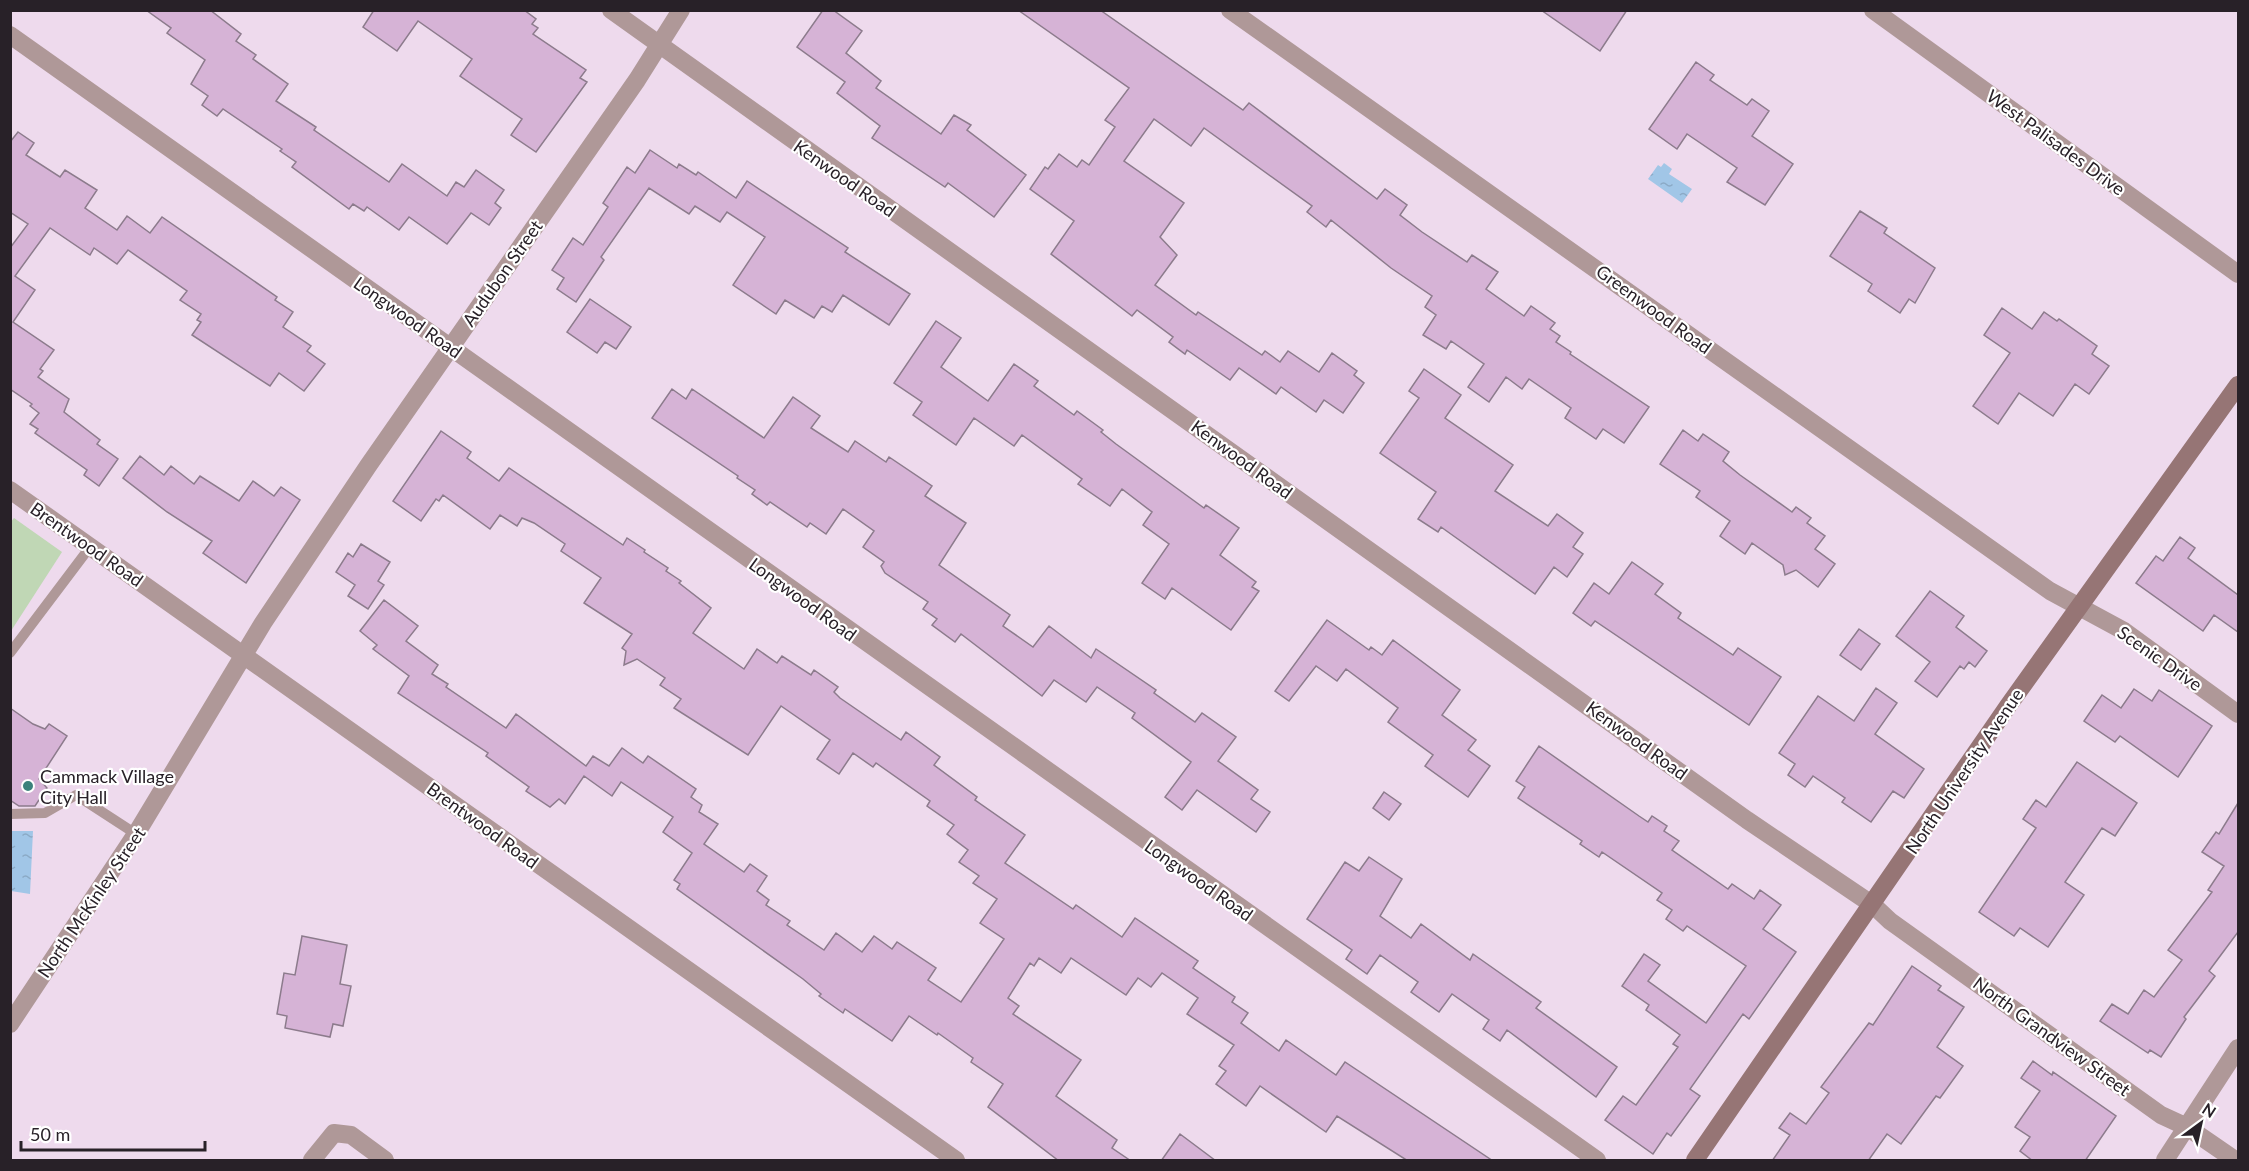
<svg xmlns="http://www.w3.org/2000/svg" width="2249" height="1171" font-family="Lato,sans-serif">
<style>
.park{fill:#c0d7b5}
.water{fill:url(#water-ripples)}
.building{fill:#d6b3d6;stroke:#8c7b8c;stroke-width:1.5}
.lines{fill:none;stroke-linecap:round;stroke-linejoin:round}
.lane{stroke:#af9898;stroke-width:10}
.street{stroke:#af9898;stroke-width:18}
.secondary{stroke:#967575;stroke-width:18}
.poi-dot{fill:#3b827c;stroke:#fff;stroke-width:2}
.labels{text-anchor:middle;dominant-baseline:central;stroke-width:4.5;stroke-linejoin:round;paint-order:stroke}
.street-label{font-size:18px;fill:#282128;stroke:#fff}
.poi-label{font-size:18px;fill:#282128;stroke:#fff;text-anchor:start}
</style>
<defs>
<pattern id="water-ripples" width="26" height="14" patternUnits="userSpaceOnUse" patternTransform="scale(1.5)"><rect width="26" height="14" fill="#a1c6e7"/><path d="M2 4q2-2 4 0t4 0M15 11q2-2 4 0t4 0" fill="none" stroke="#8baac6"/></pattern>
</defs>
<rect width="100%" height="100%" fill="#eedaed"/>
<path class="park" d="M14,518L62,552L11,631L10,523Z"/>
<path class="water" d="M1664,163L1672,169L1669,174L1692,189L1682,203L1648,179L1658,165L1661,167Z
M10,831H33L30,894L11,891Z"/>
<path class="building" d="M146,10H210L241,34L236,41L256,55L253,59L288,84L276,101L316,127L314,130L389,182L402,164L447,196L456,182L464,187L476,170L504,190L495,203L501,208L489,225L471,213L447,244L409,217L399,230L367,207L364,211L353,204L349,209L292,167L296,162L280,151L282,149L223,109L217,116L202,105L208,96L191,84L205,60L167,33L171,28Z
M374,10H524L536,19L532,24L538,28L533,34L586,70L580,78L587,82L536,152L511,135L522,119L460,76L472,59L418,21L397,51L363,27Z
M823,10H833L862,31L846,53L881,81L876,88L941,134L954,115L971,125L967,130L1026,175L994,217L948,183L945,187L872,138L880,126L837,93L845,82L797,47Z
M1018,10H1100L1243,110L1249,103L1377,199L1385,189L1407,205L1400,215L1422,232L1467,262L1472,255L1498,272L1486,289L1524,316L1531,306L1555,323L1550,329L1560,336L1556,342L1571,352L1570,354L1649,407L1624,443L1603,429L1596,439L1565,418L1571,408L1529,379L1522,389L1506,377L1489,402L1468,387L1484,364L1451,341L1446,349L1423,335L1436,315L1425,307L1432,296L1391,268L1331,220L1326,227L1307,212L1312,206L1204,128L1191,146L1154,119L1124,161L1184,203L1160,237L1177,255L1155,285L1196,315L1198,312L1262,355L1265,351L1280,362L1288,351L1319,372L1332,353L1357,371L1354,375L1364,383L1343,413L1324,400L1316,412L1281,387L1276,394L1239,368L1230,380L1187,350L1185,354L1169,342L1173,337L1137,310L1132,316L1051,254L1074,221L1030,189L1045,167L1048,169L1059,154L1077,167L1082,160L1089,165L1115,127L1105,120L1129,88Z
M1541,10H1627L1600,51Z
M1696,62L1714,75L1710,80L1747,105L1752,99L1769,111L1752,136L1793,164L1765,205L1727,182L1737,168L1687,134L1677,149L1649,129Z
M18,132L34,143L26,155L60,177L65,170L97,190L85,208L117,230L127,216L150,233L162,217L277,297L275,300L293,312L283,327L311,346L307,351L325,364L304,391L279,373L270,386L192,335L201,322L197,320L201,314L180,300L187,291L128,250L117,264L94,248L90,255L50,228L15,276L35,290L13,322L54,350L40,369L43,371L38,377L69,399L64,412L100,440L97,444L118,459L99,486L84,475L87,470L35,433L38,429L30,424L39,413L30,406L32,404L10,389V248L28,224L10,212V142Z
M650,150L677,168L679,164L696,175L698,172L736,198L747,181L848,248L845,252L910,294L889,325L843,295L832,312L822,306L814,318L785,300L776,314L733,285L765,237L727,212L720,222L695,206L689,214L649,188L601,257L604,260L576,302L557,289L564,278L552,270L573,238L583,245L608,207L603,203L627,167L635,173Z
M1860,211L1887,228L1884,233L1935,268L1915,303L1909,299L1900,313L1868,291L1872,284L1830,256Z
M590,299L631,327L616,349L605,342L597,353L567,332Z
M2002,308L2032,329L2044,312L2057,321L2059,319L2097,346L2092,354L2109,366L2089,394L2075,384L2053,416L2019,393L1998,424L1973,406L2010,353L1984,335Z
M936,321L961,338L941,367L988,401L1014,364L1038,381L1034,386L1074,415L1077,411L1103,430L1101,432L1116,444L1204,508L1206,505L1239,528L1220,555L1256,582L1252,587L1259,591L1231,630L1172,588L1165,599L1142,583L1169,544L1143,525L1152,512L1122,489L1110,506L1078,484L1082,479L1022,435L1014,446L974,418L956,445L913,415L922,402L894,383Z
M1424,369L1461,395L1445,418L1513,465L1495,491L1548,526L1557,514L1583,533L1573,547L1583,554L1567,577L1554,567L1535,594L1441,527L1438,532L1418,519L1436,492L1380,453L1419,398L1409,391Z
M672,389L686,399L692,389L764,438L793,397L820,416L811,428L848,452L855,441L886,462L889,457L932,486L925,496L966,523L939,565L1010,615L1003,626L1033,647L1049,626L1091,658L1096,649L1156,690L1154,693L1195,722L1202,713L1236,737L1218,761L1258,790L1251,799L1270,812L1256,832L1197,790L1182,810L1165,797L1191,762L1132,718L1135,713L1097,687L1086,702L1054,680L1042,696L961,634L955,642L932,625L937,619L923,609L928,602L885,573L881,566L884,562L863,547L874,531L843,509L826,534L810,523L807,527L770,502L767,505L752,494L755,490L737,478L738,476L652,418Z
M1683,430L1698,441L1703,434L1729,452L1723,461L1740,475L1792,512L1796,507L1811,518L1807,523L1825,536L1815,549L1835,564L1818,587L1796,570L1785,575L1783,565L1752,543L1745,554L1720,536L1730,521L1696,497L1700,491L1660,464Z
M441,431L471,452L467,458L499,481L509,468L623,545L627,538L645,550L644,552L668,568L666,571L681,581L679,583L711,608L693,633L744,669L757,649L777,663L782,656L811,675L814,670L838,687L834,692L840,698L901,740L906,732L940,757L934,765L977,797L975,800L1025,835L1005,863L1073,909L1076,905L1122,937L1135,918L1198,961L1193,968L1235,997L1232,1002L1248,1013L1241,1023L1279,1051L1286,1040L1336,1075L1345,1062L1493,1161H1408L1337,1116L1326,1132L1260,1086L1246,1106L1216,1084L1226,1071L1219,1066L1234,1045L1187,1014L1198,998L1162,973L1151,987L1138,978L1126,995L1071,958L1061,973L1039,958L1034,966L1030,963L1008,998L1019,1006L1013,1014L1081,1060L1056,1096L1117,1140L1112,1148L1131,1161H1059L988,1107L1003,1084L971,1062L973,1058L938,1033L937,1035L909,1016L892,1041L845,1009L843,1013L819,996L821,994L803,979L677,889L680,884L674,880L692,853L663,832L673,817L621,782L612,796L584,776L565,804L559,799L550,807L526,791L529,787L486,756L488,753L398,693L409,676L373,649L377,645L360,631L384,600L418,626L406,641L438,665L432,674L448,684L446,687L506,728L516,714L586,766L593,756L609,766L622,748L643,763L648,756L696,789L691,797L702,805L699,812L718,824L704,844L744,872L750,864L767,876L757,891L769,900L766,905L790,921L787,925L824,950L836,933L862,952L874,936L892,949L897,942L936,968L928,980L961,1002L1004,939L980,923L997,899L973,883L979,876L959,862L968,850L947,834L954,825L927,806L930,801L876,763L873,767L853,753L839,774L817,759L830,740L781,706L748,755L674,708L681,699L660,685L665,678L637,659L624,665L626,651L622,648L632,634L584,603L601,578L561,551L565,544L534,523L522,518L517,526L500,515L490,529L443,495L439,501L436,499L421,521L393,501Z
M140,456L164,475L171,466L194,484L200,476L239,501L253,481L274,496L281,487L300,500L246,583L203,553L212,541L167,512L123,478Z
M2180,537L2195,548L2188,558L2238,595V632L2214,615L2203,631L2136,583L2156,556L2163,561Z
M361,544L390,562L378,581L384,585L368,609L348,596L355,585L336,572L348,553L353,557Z
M1632,562L1663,584L1655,594L1681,613L1678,618L1733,655L1738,648L1781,677L1749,725L1595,621L1591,626L1573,613L1594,583L1609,594Z
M1930,591L1964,616L1956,627L1987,651L1975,667L1969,662L1964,669L1960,666L1937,697L1915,681L1930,662L1896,636Z
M1327,620L1369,650L1371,647L1382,655L1393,640L1460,690L1442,715L1476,740L1468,750L1490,766L1468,797L1425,766L1433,755L1388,722L1398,708L1346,669L1337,681L1316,666L1289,701L1275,691Z
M1859,629L1880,644L1861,670L1840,655Z
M1876,688L1897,703L1875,734L1924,769L1904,798L1893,791L1871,822L1842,802L1845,798L1813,776L1805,787L1788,775L1795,764L1779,753L1818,696L1854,721Z
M2134,689L2152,701L2159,690L2212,726L2178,777L2120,736L2115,742L2084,721L2102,695L2121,708Z
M10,708L33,724L45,729L49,724L67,736L39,779L47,788L35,806H19L10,800Z
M1539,746L1639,816L1648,822L1652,816L1667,826L1664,831L1679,841L1672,850L1728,889L1732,884L1754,899L1760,890L1781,905L1763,929L1796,952L1749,1019L1743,1014L1690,1089L1700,1096L1671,1136L1667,1133L1653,1154L1605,1120L1623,1096L1636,1105L1678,1047L1673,1044L1680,1035L1646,1010L1649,1005L1622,986L1644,954L1660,965L1648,981L1706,1023L1746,966L1687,926L1683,931L1666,919L1672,910L1657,900L1662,893L1602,852L1599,857L1580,844L1582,841L1518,798L1525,787L1516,781Z
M2077,762L2137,803L2115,836L2102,828L2065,882L2084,895L2048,947L2020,928L2014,936L1979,912L2036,828L2023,819L2036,800L2046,807Z
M1384,792L1401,804L1389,820L1373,808Z
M2238,803V932L2209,971L2215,976L2184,1017L2186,1019L2161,1057L2150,1050L2148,1053L2100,1021L2112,1004L2128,1014L2144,990L2154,997L2182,960L2168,950L2212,892L2208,890L2224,866L2202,852L2216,832L2219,834Z
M1369,857L1402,879L1380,916L1411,938L1421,924L1470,960L1473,954L1541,1002L1536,1008L1617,1067L1596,1097L1507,1030L1500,1041L1483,1029L1489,1020L1452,994L1439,1012L1411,992L1418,982L1380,955L1367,974L1346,959L1352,950L1307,919L1345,862L1359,871Z
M302,936L347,945L340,984L351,986L343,1026L333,1024L330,1037L285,1028L287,1016L277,1014L284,973L295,975Z
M1912,966L1941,986L1938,990L1964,1007L1937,1047L1963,1066L1940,1098L1936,1096L1901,1144L1887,1134L1868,1161H1772L1790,1135L1779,1128L1790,1113L1806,1124L1829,1093L1821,1087L1869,1023L1873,1025Z
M2033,1061L2052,1075L2053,1072L2116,1116L2085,1161H2033L2020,1151L2030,1137L2015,1127L2040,1091L2021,1078Z
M1180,1134L1216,1161H1161Z"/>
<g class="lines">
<path class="lane" d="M10,653L90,547
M10,814L45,813L76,795L136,834"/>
<path class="street" d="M611,10L1747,820L1873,905L1890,921L2161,1115L2187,1127L2235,1160
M1230,10L2050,591L2124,631L2238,714
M1873,10L2238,274
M10,35L1597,1160
M10,490L956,1160
M10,1024L136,834L263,623L368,466L637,80L681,10
M312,1160L334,1133L351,1135L385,1160
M2165,1160L2238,1048"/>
<path class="secondary" d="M1695,1160L2008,706L2238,385"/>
</g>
<circle class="poi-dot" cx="28" cy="786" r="6"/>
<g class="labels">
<g class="street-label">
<text transform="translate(2056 142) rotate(36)">West Palisades Drive</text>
<text transform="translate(845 178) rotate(35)">Kenwood Road</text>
<text transform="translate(502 273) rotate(-55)">Audubon Street</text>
<text transform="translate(1654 309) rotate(36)">Greenwood Road</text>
<text transform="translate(408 317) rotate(35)">Longwood Road</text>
<text transform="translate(1242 459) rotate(36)">Kenwood Road</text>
<text transform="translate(87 544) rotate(35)">Brentwood Road</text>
<text transform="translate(803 599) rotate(36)">Longwood Road</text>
<text transform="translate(2160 658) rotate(35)">Scenic Drive</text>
<text transform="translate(1637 740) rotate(36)">Kenwood Road</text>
<text transform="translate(1964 771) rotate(-56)">North University Avenue</text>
<text transform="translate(483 825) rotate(36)">Brentwood Road</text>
<text transform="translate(1199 880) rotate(35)">Longwood Road</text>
<text transform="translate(91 902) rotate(-56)">North McKinley Street</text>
<text transform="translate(2052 1036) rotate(36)">North Grandview Street</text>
</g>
<g class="poi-label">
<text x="40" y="776">Cammack Village<tspan x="40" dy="21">City Hall</tspan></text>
</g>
</g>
<rect width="2249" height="1171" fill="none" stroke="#282128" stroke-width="24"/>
<g transform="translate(2201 1123) rotate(33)" stroke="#ffffff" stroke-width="4.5" paint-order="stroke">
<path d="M0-4.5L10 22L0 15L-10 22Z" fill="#282128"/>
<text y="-9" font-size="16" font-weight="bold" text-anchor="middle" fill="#282128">N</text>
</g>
<path d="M21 1141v9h184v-9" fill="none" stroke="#282128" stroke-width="3"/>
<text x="30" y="1141" font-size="18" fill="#282128" stroke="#ffffff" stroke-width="4.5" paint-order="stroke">50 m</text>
</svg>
